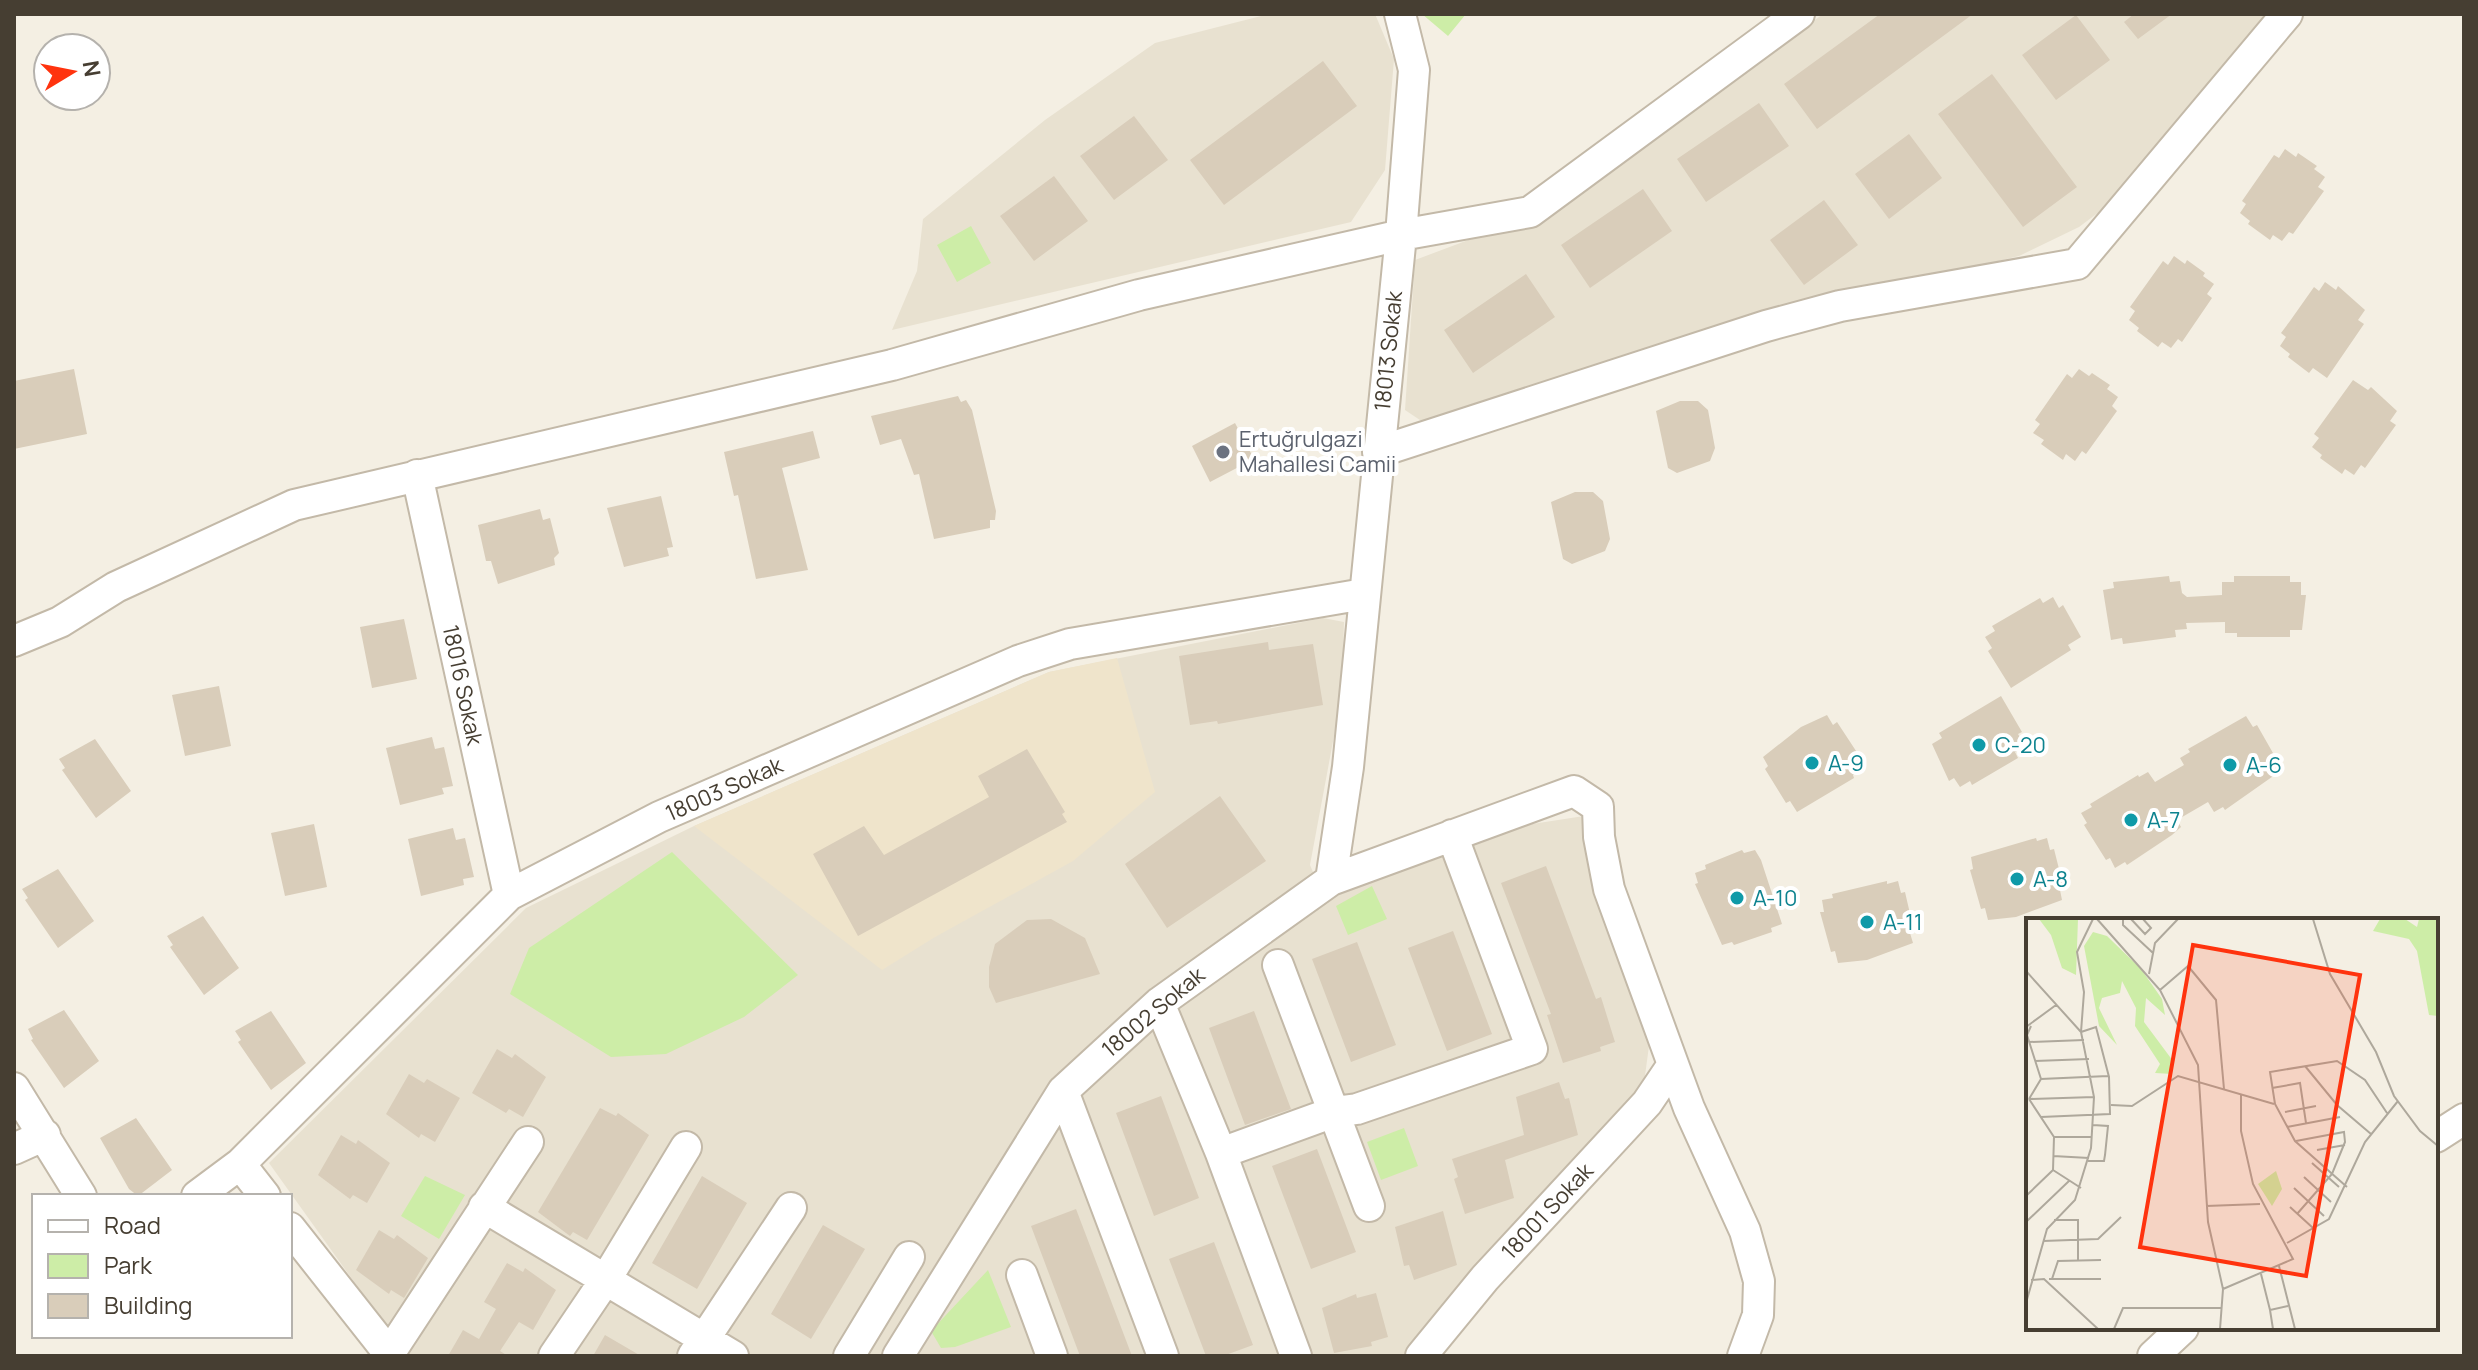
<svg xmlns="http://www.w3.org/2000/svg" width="2478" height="1370" font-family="Manrope,sans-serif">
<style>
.residential{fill:#e8e1d0}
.education{fill:#efe4cb}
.green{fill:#cdeda7}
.building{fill:#d9cdba}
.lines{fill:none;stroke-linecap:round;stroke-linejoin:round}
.minor-casing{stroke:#c3b9a8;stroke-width:34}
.minor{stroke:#fff;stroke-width:30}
.worship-dot{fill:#6b7280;stroke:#fff;stroke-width:3}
.culture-dot{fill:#0f9aa8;stroke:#fff;stroke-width:3}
.labels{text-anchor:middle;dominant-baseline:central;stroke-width:8;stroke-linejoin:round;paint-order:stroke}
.street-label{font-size:22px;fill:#463e32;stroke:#fff}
.worship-label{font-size:22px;fill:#5b616d;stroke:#fff;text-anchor:start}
.culture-label{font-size:22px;fill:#0d838f;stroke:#fff;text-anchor:start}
.inset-road{fill:none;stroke:#aea89c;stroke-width:2}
.view{fill:#ff330e;fill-opacity:0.15;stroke:#ff330e;stroke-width:4}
.inset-edge{fill:none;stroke:#463e32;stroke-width:4}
</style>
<rect width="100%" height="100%" fill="#f4efe3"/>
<path class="residential" d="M1269,14H1375L1394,59L1385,170L1351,222L892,330L917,271L923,219L1045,120L1155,43Z
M1823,14H2268L2099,212L2079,227L2019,256L1832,301L1426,424L1405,410L1415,260L1511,224L1549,215Z
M1323,618L1344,622L1342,693L1310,865L1324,898L1512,827L1584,816L1590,861L1649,1046L1644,1083L1600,1136L1479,1262L1403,1356H407L269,1163L526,908L694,826L1049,672Z"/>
<path class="education" d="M1117,658L1155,792L1073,861L935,937L882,970L694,826L1049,672Z"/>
<path class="green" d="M1422,14H1466L1448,36Z
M971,226L991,263L957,282L937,245Z
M672,852L798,975L744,1017L666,1054L611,1057L510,994L529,948Z
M1372,886L1387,919L1348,935L1336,906Z
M1404,1128L1418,1166L1381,1180L1367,1142Z
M425,1176L465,1195L439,1239L401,1216Z
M988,1270L1011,1327L955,1347L941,1348L931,1331Z"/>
<path class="building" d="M1880,14H1973L1817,129L1784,84Z
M2134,14H2172L2138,39L2124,22Z
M2076,15L2110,60L2056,100L2022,55Z
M1323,61L1357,106L1224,205L1190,160Z
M1992,74L2077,187L2023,227L1938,114Z
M1759,103L1789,146L1706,202L1677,159Z
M1134,116L1168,160L1114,200L1080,156Z
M1909,134L1942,178L1889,219L1855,174Z
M2285,149L2296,157L2298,153L2317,166L2314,169L2325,177L2318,187L2324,191L2293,234L2289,232L2282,241L2273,235L2270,240L2248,224L2250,221L2240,213L2246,204L2242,201L2274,155L2279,158Z
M1054,176L1088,221L1034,261L1000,216Z
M1643,189L1672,231L1590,288L1561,245Z
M1824,200L1858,245L1804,285L1770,240Z
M2174,256L2185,264L2187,260L2205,273L2203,276L2214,284L2207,294L2212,298L2182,342L2178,339L2171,348L2162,342L2158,347L2137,331L2139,328L2129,320L2135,311L2130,307L2163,261L2168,265Z
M1526,274L1555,317L1473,373L1444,330Z
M2325,282L2336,290L2338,286L2365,310L2358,320L2364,324L2327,378L2313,368L2309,373L2288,357L2290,354L2280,346L2286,337L2281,333L2290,321L2314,287L2319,291Z
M74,369L87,434L14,449V381Z
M2079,369L2089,376L2092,373L2110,385L2107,389L2118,397L2112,406L2117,411L2086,454L2082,451L2075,461L2066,454L2063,460L2041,444L2044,440L2033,433L2040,424L2035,420L2067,374L2072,378Z
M2353,380L2368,390L2371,387L2397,411L2390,421L2396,425L2365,468L2361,465L2354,475L2345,469L2342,474L2320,458L2322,455L2312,447L2319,438L2314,434Z
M958,396L961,402L966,400L972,410L996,511L995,520H990V528L934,539L919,474L914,475L901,439L880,445L871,416Z
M1680,401H1698L1708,410L1715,448L1710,461L1677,473L1668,468L1656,411Z
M1235,423L1254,459L1210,482L1192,446Z
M813,431L820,458L782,468L808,570L756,579L738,495L734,496L724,452Z
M1575,492H1593L1603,501L1610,539L1605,551L1572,564L1563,559L1551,502Z
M661,496L673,547L667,548L669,556L624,567L607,508Z
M540,509L543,520L550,518L559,553L554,558L555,565L498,584L491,561H486L478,525Z
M2169,576L2170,582L2180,581L2182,593L2187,597L2222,595V582H2234V576H2290V582H2301V595H2306L2302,630H2290V637H2237V633H2225V622L2186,623L2187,629L2175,630L2176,637L2123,644L2122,638L2111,640L2103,590L2114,588L2113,582Z
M2053,597L2059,608L2063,605L2081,637L2068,645L2071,650L2011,688L1988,651L1992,648L1985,637L1995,631L1992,626L2040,598L2043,603Z
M404,619L417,679L372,688L360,627Z
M1268,642L1269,650L1313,644L1323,705L1218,724L1217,721L1190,725L1179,656Z
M219,686L231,746L185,756L172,695Z
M2001,696L2022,732L2018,734L2025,746L2015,752L2018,758L1972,785L1970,781L1960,787L1954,778L1949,781L1932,744L1942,738L1939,733Z
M1827,715L1833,725L1837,722L1860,757L1857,759L1863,769L1853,775L1854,778L1797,812L1790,801L1786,803L1765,769L1768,766L1763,757L1801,727Z
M2246,716L2253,727L2257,725L2277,760L2274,762L2279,772L2225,810L2223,807L2214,812L2208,802L2177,820L2181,827L2172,835L2127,865L2125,862L2115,868L2110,858L2106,860L2084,825L2087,823L2081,813L2092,807L2090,804L2138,775L2139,777L2148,772L2155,782L2184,765L2180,758L2190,752L2188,749Z
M432,737L435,749L444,747L453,786L442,788L444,794L400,805L386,748Z
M95,739L131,791L96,818L62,770L65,768L59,759Z
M1027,749L1065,812L1062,814L1067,822L858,936L813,854L864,826L884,855L989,797L978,776Z
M1220,796L1266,861L1167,928L1125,864Z
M314,824L327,887L285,896L271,833Z
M453,828L456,840L465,838L474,877L463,879L464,885L421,896L408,839Z
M2036,838L2037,841L2047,838L2050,850L2054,849L2064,889L2060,890L2062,900L2016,917L1988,920L1985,908L1981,909L1970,870L1973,869L1971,857Z
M1742,850L1744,853L1755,850L1761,860L1782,924L1771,928L1772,932L1734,945L1732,942L1722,945L1695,884L1698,883L1695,873L1706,869L1705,865Z
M1546,866L1596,999L1601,997L1615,1042L1600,1047L1601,1051L1563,1063L1547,1015L1551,1014L1501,883Z
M58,869L94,921L58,948L25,900L28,898L22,889Z
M1887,881V884L1898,881L1901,893L1905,892L1914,931L1910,933L1913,943L1867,960L1838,963L1835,951L1831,952L1820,912H1824L1822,900L1833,898L1832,894Z
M203,916L239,968L204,995L170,947L173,945L167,936Z
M1051,919L1085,938L1100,974L996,1003L989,987V967L995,944L1027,920Z
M1453,931L1492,1034L1447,1051L1408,948Z
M1357,942L1396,1045L1351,1062L1312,959Z
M64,1010L99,1061L64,1088L31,1040L33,1039L28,1029Z
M271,1011L306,1063L271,1090L238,1042L241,1040L235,1031Z
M1254,1011L1291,1109L1245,1125L1209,1028Z
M497,1049L512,1058L515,1054L546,1077L523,1117L509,1109L506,1113L472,1093Z
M409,1074L424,1083L427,1079L460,1098L435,1142L421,1134L419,1138L386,1114Z
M1559,1082L1565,1099L1569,1098L1578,1135L1505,1160L1514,1198L1465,1214L1454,1179L1458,1177L1452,1159L1524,1135L1516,1097Z
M1161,1096L1199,1198L1154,1216L1116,1113Z
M600,1108L616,1116L618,1113L649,1135L587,1240L573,1232L570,1236L538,1212Z
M136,1118L172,1170L138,1196L129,1189L100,1138Z
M341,1135L356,1144L358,1140L390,1163L367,1203L353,1195L350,1199L318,1175Z
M1317,1149L1356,1252L1311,1269L1272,1166Z
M702,1176L747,1203L697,1289L652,1263Z
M1076,1209L1132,1356H1080L1031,1226Z
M1443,1211L1457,1265L1414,1280L1409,1265L1404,1266L1395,1227Z
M823,1225L865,1249L811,1339L771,1314Z
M379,1230L394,1239L397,1235L428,1258L404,1298L391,1290L389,1294L356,1270Z
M1214,1242L1253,1345L1223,1356H1206L1169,1259Z
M507,1263L523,1272L525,1268L556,1290L533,1330L519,1322L500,1351L508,1356H448L463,1330L479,1339L496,1309L484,1302Z
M1376,1293L1388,1337L1371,1342L1372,1346L1334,1353L1322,1308L1356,1294L1357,1298Z
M605,1335L641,1356H593Z"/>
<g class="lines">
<g class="minor-casing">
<path id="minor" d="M1378,452L1766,326L1840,306L2077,264L2287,14
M417,475L509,895
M14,641L60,622L116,587L294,505L892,365L1139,295L1401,235L1530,212L1799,14
M1331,880L1348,767L1401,235L1414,70L1400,14
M1278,965L1369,1206
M1159,1003L1221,1153L1296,1356
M14,1088L81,1196
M1063,1091L1163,1356
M2436,1137L2464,1119
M14,1149L45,1135
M1221,1153L1334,1112L1357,1109L1532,1049L1452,835
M240,1164L265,1196
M197,1196L240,1164L509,895L659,817L1018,661L1070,644L1364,594
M484,1207L733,1356
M290,1228L391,1356
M1022,1275L1052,1356
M389,1354L528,1142
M554,1356L606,1279L686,1147
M693,1356L791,1208
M849,1356L909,1257
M898,1356L1063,1091L1159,1003L1331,880L1574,791L1598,807L1599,837L1609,889L1689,1108L1745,1231L1759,1281L1758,1315L1743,1356
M1421,1356L1485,1278L1647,1103L1672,1066
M2153,1356L2183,1328"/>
</g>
<use href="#minor" class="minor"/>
</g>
<circle class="worship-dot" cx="1223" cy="452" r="8"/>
<g class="culture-dot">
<circle cx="1979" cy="745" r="8"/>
<circle cx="1812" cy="763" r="8"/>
<circle cx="2230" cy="765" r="8"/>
<circle cx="2131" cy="820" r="8"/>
<circle cx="2017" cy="879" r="8"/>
<circle cx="1737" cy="898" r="8"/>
<circle cx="1867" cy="922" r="8"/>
</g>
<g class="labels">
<g class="street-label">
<text transform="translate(1388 351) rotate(-84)">18013 Sokak</text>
<text transform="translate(463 685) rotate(78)">18016 Sokak</text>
<text transform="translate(724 789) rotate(-24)">18003 Sokak</text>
<text transform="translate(1153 1012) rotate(-40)">18002 Sokak</text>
<text transform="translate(1547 1211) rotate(-47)">18001 Sokak</text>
</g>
<g class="worship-label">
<text x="1239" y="439">Ertuğrulgazi<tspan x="1239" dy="25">Mahallesi Camii</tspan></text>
</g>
<g class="culture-label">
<text x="1995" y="745">C-20</text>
<text x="1828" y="763">A-9</text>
<text x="2246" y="765">A-6</text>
<text x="2147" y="820">A-7</text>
<text x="2033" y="879">A-8</text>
<text x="1753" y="898">A-10</text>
<text x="1883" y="922">A-11</text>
</g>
</g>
<g transform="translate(2026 918)">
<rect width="412" height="412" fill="#f4efe3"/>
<path d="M13,1H52L50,57L36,50L25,17ZM354,1H379L391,9L393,1H412V98L403,97L391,33L383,21L347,13ZM67,14L81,18L115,51L136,81L139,97L120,80L118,104L147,143L146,156L129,155L134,146L109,108L110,90L96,63L94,75L76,80L73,90L91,127L73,108L58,28ZM250,253L256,271L246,288L232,266Z" fill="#cdeda7"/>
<path class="inset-road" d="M71,1L134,72L172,147L182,304L197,371L194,411M97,1V7L127,35M105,1L119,16L125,10L117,1M287,1L304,56L350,134L368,178L394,213L412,228M0,53L55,114M123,56L129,25L152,1M134,72L162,48L190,82L198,171M5,108L1,117L15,161M0,109L30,87M3,124L58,122M9,143L63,141M279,148L311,187L345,216M246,170L274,165L280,205M3,181L15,161L82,158M4,181L68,179M85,187L106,188L152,158L248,186M259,194L290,188M15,199L84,196L83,159L70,109L55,114M261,209L314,199M28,219H66M270,223L318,214L319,224L306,256L271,296M291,232L319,227M27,238L63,240M62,243H78L79,237L82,208L67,207M286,245L313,269M27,252L55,270M278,259L305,284M321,269L269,223L249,186L244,154L311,143L339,162L361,195M268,270L298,298M0,278L27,252L28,219L3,181M180,288L234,286M264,289L287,310M28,302H52V342M0,304L43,263M17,323L72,321L95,299M261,325L303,301L339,224L372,183M253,348L269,411M235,356L244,392M23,361H75M26,361L32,343L75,342M5,362L18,361L72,411M197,371L267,341L227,266L215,213V176M0,385L21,311L49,282L65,230L68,179L55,114L58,74L51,34L67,1M88,411L97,390H196M247,411L244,392L262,388"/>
<path class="view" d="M167,27L334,57L280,358L114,329Z"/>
<rect width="412" height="412" class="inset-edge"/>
</g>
<rect width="2478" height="1370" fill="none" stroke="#463e32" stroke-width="32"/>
<rect x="32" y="1194" width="260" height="144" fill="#ffffff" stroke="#b5b2ad" stroke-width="2"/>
<rect x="48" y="1220" width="40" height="12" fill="#ffffff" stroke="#b5b2ad" stroke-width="2"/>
<text x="104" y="1234" font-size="24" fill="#463e32">Road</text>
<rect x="48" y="1254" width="40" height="24" fill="#cdeda7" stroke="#b5b2ad" stroke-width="2"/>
<text x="104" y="1274" font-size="24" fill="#463e32">Park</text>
<rect x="48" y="1294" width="40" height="24" fill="#d9cdba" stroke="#b5b2ad" stroke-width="2"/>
<text x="104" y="1314" font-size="24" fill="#463e32">Building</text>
<g transform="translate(72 72) rotate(80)"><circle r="38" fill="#ffffff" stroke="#b5b2ad" stroke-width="2"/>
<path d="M0-6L14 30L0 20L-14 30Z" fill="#ff330e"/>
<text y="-12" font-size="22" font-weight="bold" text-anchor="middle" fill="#463e32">N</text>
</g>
</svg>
